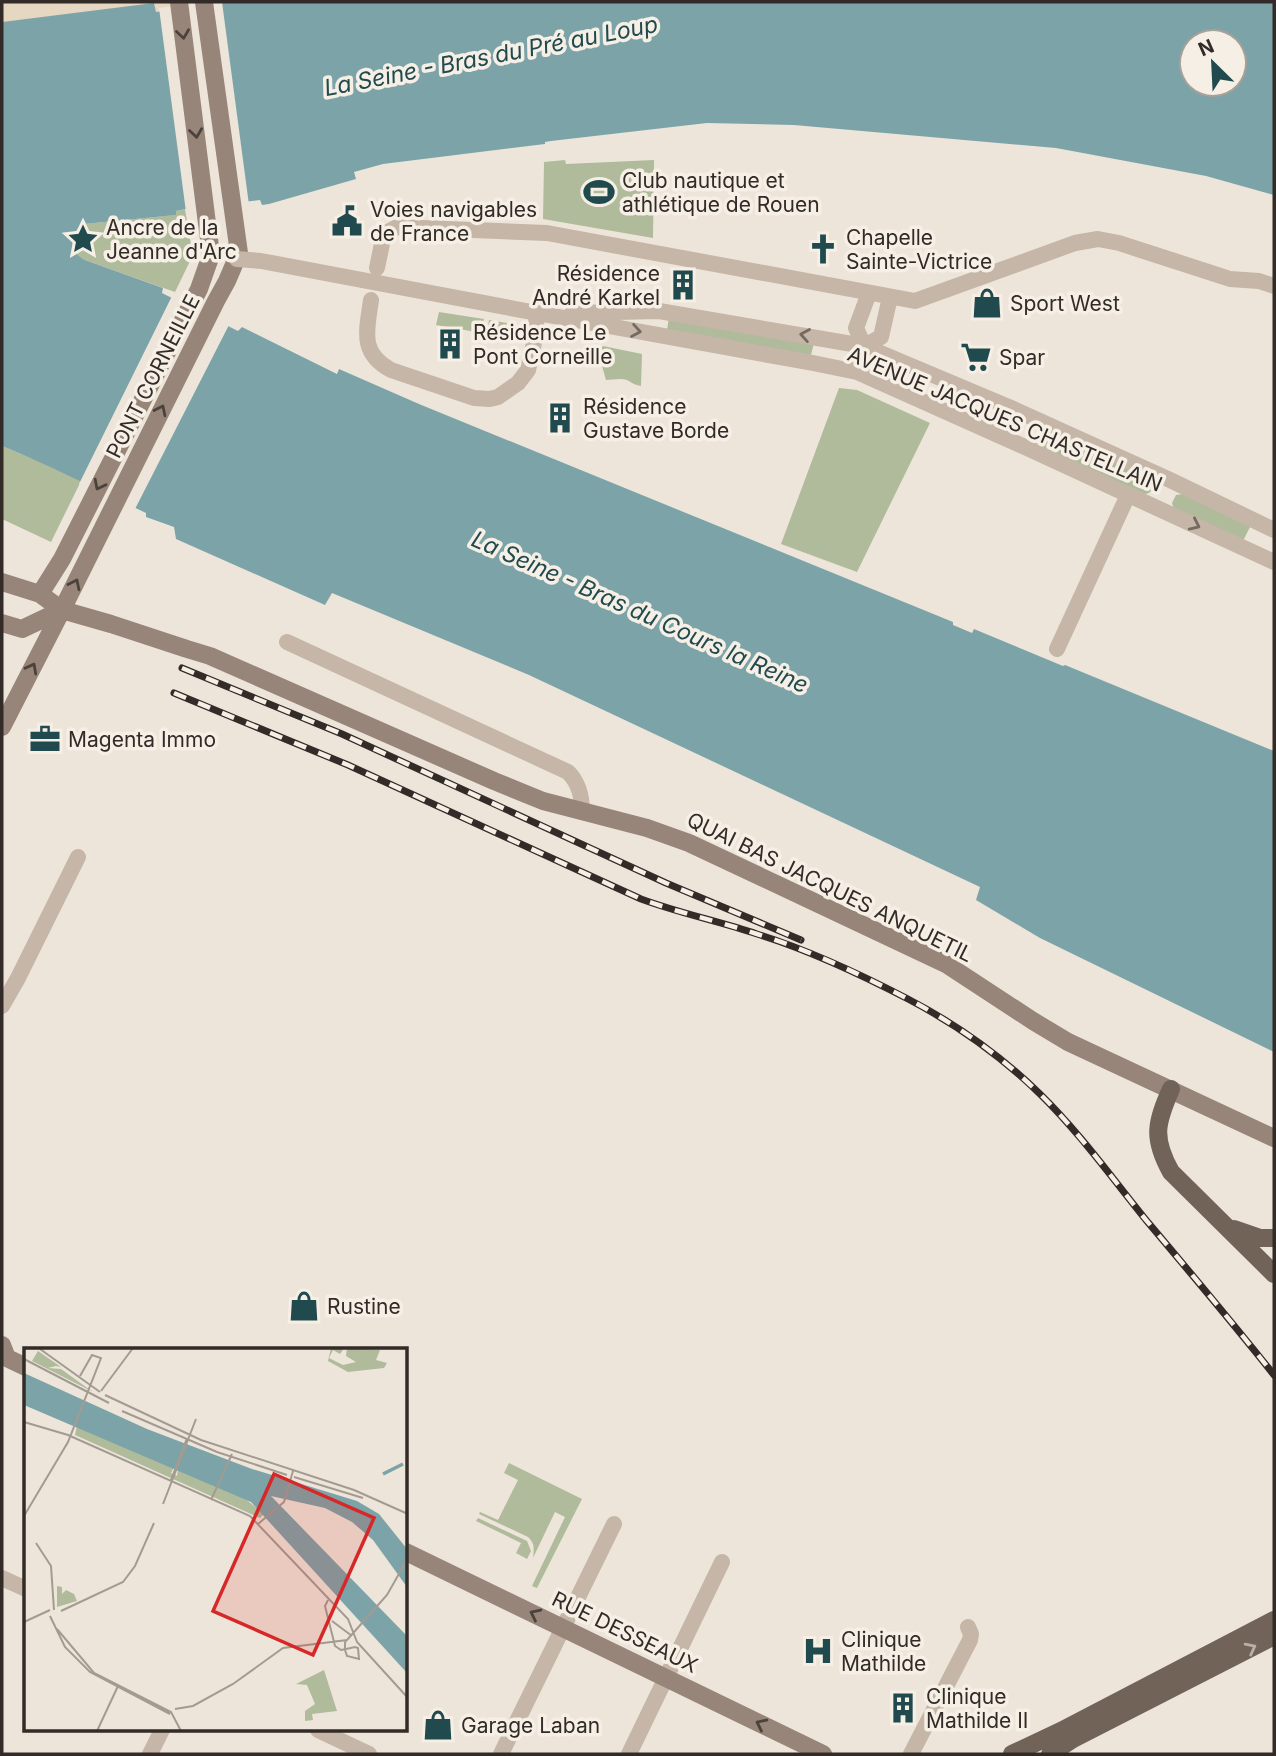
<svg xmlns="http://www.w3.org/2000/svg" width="1276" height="1756" font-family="Inter,sans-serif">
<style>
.green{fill:#afbb9b}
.plaza{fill:#e5d7c2}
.water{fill:#7ca4a8;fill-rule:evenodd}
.pier{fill:#eee5da}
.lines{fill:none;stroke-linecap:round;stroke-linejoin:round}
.street{stroke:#c5b6a7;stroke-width:16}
.secondary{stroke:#988579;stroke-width:18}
.primary{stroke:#726359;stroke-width:18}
.rail-casing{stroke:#322b27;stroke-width:7}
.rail{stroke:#f6efe5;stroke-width:4.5;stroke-dasharray:13;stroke-linecap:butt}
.street-bridge{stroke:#c5b6a7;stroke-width:16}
.oneway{stroke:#4c423c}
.oneway2{stroke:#746a61}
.oneway3{stroke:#bbb0a6}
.labels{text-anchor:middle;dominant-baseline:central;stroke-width:7;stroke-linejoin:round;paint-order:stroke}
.poi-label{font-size:21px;fill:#322b27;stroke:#f6efe5;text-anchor:start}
.street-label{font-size:21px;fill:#322b27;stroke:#f6efe5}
.water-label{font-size:23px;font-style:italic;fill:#214a4f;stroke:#f6efe5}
.inset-river{fill:none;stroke:#7ca4a8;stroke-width:3.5}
.inset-road{fill:none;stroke:#a39b92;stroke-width:2}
.view{fill:#d62828;fill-opacity:0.15;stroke:#d62828;stroke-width:3.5}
.inset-edge{fill:none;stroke:#322b27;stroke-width:3.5}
</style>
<rect width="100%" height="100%" fill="#eee5da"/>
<path class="green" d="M565,160L566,164L654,160L653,238L543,219L544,162Z
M185,209L192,251L191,259L175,292L85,260C69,251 67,234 84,224L175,215L176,211Z
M439,312L484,319L482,333L436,325Z
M669,317L814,343L811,355L667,330Z
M489,320L507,323L504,337L487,334Z
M603,346L642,354L641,386C635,385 632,383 627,380C620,378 612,380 606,380L598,352Z
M839,388L857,390L930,423L857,572L781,544Z
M1042,430L1150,478L1154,482C1153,489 1152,493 1145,494L1035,446Z
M2,446L43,463L81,481L51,542L2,519Z
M1183,494L1251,525L1243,541L1174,509L1172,503L1176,495Z
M509,1463L582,1499L537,1588L532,1586L565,1517L555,1512L533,1558C534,1549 535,1543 528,1537L479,1514L480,1512L498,1520L518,1480L504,1473Z
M478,1518L527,1541L531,1551L527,1559L516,1553L521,1543L476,1521Z"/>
<path class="plaza" d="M2,2H231L155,12L154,4L2,22Z"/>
<path class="water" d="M231,2H1274V195L1206,176L1056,148L794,125L707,123L551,141L545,142V144L383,164L354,172L356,179L269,204L262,205L260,200L185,209L176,211V215L84,224C67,234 69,251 85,260L163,288L162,293L238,331L242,327L337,374L339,369L419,404L953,622V625L972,633L974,629L1063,666L1065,665L1274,751V1052L1040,938L976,900L980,887L529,675L332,593L325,605L176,539L174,527L146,517V513C98,490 51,466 2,446V22L154,3L156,12ZM1192,42H1234V84H1192Z"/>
<path class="pier" d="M204,2H222L249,205L186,212L159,8Z
M173,294L230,323L134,511L79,484Z"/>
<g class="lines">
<path class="street" d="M377,268L384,234L397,227L547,233L915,301L1075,243L1098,239L1119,243L1230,279L1259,281L1274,286
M371,300C367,330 359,353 391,370L474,398L490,399L498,397L518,383L528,370L535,338L537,313L813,363L857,372L1027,448L1274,562
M572,313L659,311L864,346L1009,407L1168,479L1274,530
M864,346L881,337L890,297
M857,372L864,346L856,328L869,293
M287,642L568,772C579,783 582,796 582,812
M1057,649L1128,495
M2,1006L18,978L78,857
M2,1578L26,1589
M318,1730L369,1754
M150,1754L162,1730
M501,1754L614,1524
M629,1754L722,1562
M911,1754L970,1640L971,1634L968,1627"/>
<path class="secondary" d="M2,582L40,594L62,610L111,624L187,649L210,656L494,781L543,801L647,828L689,843L946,964L1033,1021L1068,1042L1274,1138
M40,594L62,559L199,289L211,255L179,2
M2,623L22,629L62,610
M2,727L62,610L216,301L227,281L239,253L204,2
M2,1345L7,1358L26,1367
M406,1552L823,1754"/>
<path class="primary" d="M1171,1089C1156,1123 1152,1138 1171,1172L1274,1274
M1234,1229L1260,1238H1274
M1012,1754L1061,1731L1274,1620
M1050,1754L1073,1739L1274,1636"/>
<g class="rail-casing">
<path id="rail" d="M182,668L342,734L666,883L801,940
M174,693L348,765L641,899C679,913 718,921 757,934C809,950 860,974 908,999C956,1024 1001,1056 1040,1094C1079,1132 1112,1178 1146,1220C1189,1271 1232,1322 1274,1375"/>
</g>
<use href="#rail" class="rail"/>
<path class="street-bridge" d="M237,259L261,261L537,313"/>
</g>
<defs><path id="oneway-chevron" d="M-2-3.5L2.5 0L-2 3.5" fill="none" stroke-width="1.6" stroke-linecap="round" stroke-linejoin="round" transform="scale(1.75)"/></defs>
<g class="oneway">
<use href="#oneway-chevron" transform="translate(183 34) rotate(82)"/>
<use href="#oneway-chevron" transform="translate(196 133) rotate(82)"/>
<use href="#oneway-chevron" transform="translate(161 410) rotate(-64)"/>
<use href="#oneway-chevron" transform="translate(99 485) rotate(117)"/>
<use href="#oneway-chevron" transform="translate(75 584) rotate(-64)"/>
<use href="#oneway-chevron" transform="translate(32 668) rotate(-62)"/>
<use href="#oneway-chevron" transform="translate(535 1614) rotate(-154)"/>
<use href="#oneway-chevron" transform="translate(761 1724) rotate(-154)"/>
</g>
<g class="oneway2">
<use href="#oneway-chevron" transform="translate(636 331) rotate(10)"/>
<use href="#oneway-chevron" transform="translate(805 335) rotate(-170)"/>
<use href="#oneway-chevron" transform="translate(1195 525) rotate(25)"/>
</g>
<use class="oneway3" href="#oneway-chevron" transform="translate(1251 1648) rotate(-27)"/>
<defs>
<g id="stadium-bare" transform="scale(2.415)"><path d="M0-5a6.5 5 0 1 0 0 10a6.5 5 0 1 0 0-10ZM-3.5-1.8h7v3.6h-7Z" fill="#214a4f" stroke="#f6efe5" stroke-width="2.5" paint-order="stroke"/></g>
<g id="civic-bare" transform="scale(2.415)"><path d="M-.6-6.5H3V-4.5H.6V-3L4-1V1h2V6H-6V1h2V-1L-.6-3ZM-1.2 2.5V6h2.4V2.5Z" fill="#214a4f" stroke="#f6efe5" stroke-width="2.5" paint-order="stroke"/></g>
<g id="sight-bare" transform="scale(2.415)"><path d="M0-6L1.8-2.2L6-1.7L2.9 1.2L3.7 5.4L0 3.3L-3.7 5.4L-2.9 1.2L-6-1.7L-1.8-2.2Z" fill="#214a4f" stroke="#f6efe5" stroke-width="2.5" paint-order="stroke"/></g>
<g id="church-bare" transform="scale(2.415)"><path d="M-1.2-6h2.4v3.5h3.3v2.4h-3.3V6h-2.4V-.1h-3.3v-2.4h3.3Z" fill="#214a4f" stroke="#f6efe5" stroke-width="2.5" paint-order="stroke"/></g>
<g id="building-bare" transform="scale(2.415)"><path d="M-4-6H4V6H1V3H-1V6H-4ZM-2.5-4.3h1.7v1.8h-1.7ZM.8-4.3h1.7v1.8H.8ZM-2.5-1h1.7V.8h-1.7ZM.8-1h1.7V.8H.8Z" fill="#214a4f" stroke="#f6efe5" stroke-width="2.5" paint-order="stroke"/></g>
<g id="shop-bare" transform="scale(2.415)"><path d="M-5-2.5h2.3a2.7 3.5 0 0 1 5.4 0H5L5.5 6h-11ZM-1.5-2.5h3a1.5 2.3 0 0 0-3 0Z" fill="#214a4f" stroke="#f6efe5" stroke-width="2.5" paint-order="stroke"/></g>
<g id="supermarket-bare" transform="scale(2.415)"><path d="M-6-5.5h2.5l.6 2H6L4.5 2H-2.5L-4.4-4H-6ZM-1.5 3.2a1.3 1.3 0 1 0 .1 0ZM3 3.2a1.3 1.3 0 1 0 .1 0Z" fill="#214a4f" stroke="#f6efe5" stroke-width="2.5" paint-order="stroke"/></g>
<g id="office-bare" transform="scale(2.415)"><path d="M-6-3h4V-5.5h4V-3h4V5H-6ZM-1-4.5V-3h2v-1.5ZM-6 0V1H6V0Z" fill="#214a4f" stroke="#f6efe5" stroke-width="2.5" paint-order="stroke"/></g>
<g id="hospital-bare" transform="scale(2.415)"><path d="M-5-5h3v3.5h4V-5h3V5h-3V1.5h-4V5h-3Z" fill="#214a4f" stroke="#f6efe5" stroke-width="2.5" paint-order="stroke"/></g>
</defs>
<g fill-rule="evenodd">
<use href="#stadium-bare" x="599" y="192"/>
<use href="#civic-bare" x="347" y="221"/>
<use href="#sight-bare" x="83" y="239"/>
<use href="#church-bare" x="823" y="249"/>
<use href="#building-bare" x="683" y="285"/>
<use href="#shop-bare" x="987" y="303"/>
<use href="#building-bare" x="450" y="344"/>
<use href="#supermarket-bare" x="976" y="357"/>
<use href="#building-bare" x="560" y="418"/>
<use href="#office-bare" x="45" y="739"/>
<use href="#shop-bare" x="304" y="1306"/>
<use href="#hospital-bare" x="818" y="1651"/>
<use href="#building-bare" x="903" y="1708"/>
<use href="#shop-bare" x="438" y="1725"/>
</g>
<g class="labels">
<g class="poi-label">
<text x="622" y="180">Club nautique et<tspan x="622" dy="24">athlétique de Rouen</tspan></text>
<text x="370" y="209">Voies navigables<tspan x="370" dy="24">de France</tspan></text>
<text x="106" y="227">Ancre de la<tspan x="106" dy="24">Jeanne d'Arc</tspan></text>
<text x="846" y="237">Chapelle<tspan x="846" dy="24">Sainte-Victrice</tspan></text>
<text x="660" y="273" text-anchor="end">Résidence<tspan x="660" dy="24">André Karkel</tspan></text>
<text x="1010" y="303">Sport West</text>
<text x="473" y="332">Résidence Le<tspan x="473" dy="24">Pont Corneille</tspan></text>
<text x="999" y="357">Spar</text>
<text x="583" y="406">Résidence<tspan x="583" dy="24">Gustave Borde</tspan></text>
<text x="68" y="739">Magenta Immo</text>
<text x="327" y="1306">Rustine</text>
<text x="841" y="1639">Clinique<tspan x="841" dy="24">Mathilde</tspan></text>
<text x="926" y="1696">Clinique<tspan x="926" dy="24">Mathilde II</tspan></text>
<text x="461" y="1725">Garage Laban</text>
</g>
<g class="street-label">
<text transform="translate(153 376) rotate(-63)">PONT CORNEILLE</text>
<text transform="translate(1005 419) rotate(23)">AVENUE JACQUES CHASTELLAIN</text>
<text transform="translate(830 887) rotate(26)">QUAI BAS JACQUES ANQUETIL</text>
<text transform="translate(625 1632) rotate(26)">RUE DESSEAUX</text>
</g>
<g class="water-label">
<text transform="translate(491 56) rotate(-11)">La Seine - Bras du Pré au Loup</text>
<text transform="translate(640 612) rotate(24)">La Seine - Bras du Cours la Reine</text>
</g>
</g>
<g transform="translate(24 1348)">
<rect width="383" height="383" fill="#eee5da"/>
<path d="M307,0H320L316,6L309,2L305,10L319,17L332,14L322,8L323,0L356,2L352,12L363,15L360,20L324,24L304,13ZM14,3L37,19L32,18L24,20L37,21L69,44L8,13ZM53,77L150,119L147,125L153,128L154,121L219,149L240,166L236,170L51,87ZM33,238L38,239V246L42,242L50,246L53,253L33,259ZM300,322L313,363L288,366L289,372L281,373V363L291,356L283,337L272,336Z" fill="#afbb9b"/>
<path d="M0,25L123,81L228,121L333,153L355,166L383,201V239L349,192L328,174L301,160L247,148L383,288V325L227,154L0,57Z" fill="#7ca4a8"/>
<path class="inset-river" d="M359,126L379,116"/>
<path class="inset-road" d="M16,1L76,44M0,11L85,55M77,43L109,0M81,47L177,92L330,142L384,166M98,63L193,104L263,127M0,74L44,87L226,168L324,271L333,294L384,350M270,129L339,150M147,132L163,90M187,152L208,106M139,156L172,71M0,168L44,94L77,10L68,7L56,28M234,176L260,154L269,123M12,195L27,218L30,262M304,252L301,258L311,298L317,302L322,301L331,299L334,300L335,311L323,308L321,302V295L322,293M37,263L99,234L111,218L130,175M26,268L41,299L66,324L146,366M308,273L328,288M0,274L26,262M33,281L70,325L147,364L157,383M151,361L169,358L209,336L259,300L323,292L363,247L384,210M73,383L94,338"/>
<path class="view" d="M250,126L350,170L289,307L189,263Z"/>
<rect width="383" height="383" class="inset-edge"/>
</g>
<rect width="1276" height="1756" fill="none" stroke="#322b27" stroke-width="7"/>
<g transform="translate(1213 63) rotate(336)"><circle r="33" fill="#f6efe5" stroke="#a8a199" stroke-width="2"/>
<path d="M0-5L12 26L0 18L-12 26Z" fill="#214a4f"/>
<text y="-10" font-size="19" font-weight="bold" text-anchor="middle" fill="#322b27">N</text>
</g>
</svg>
